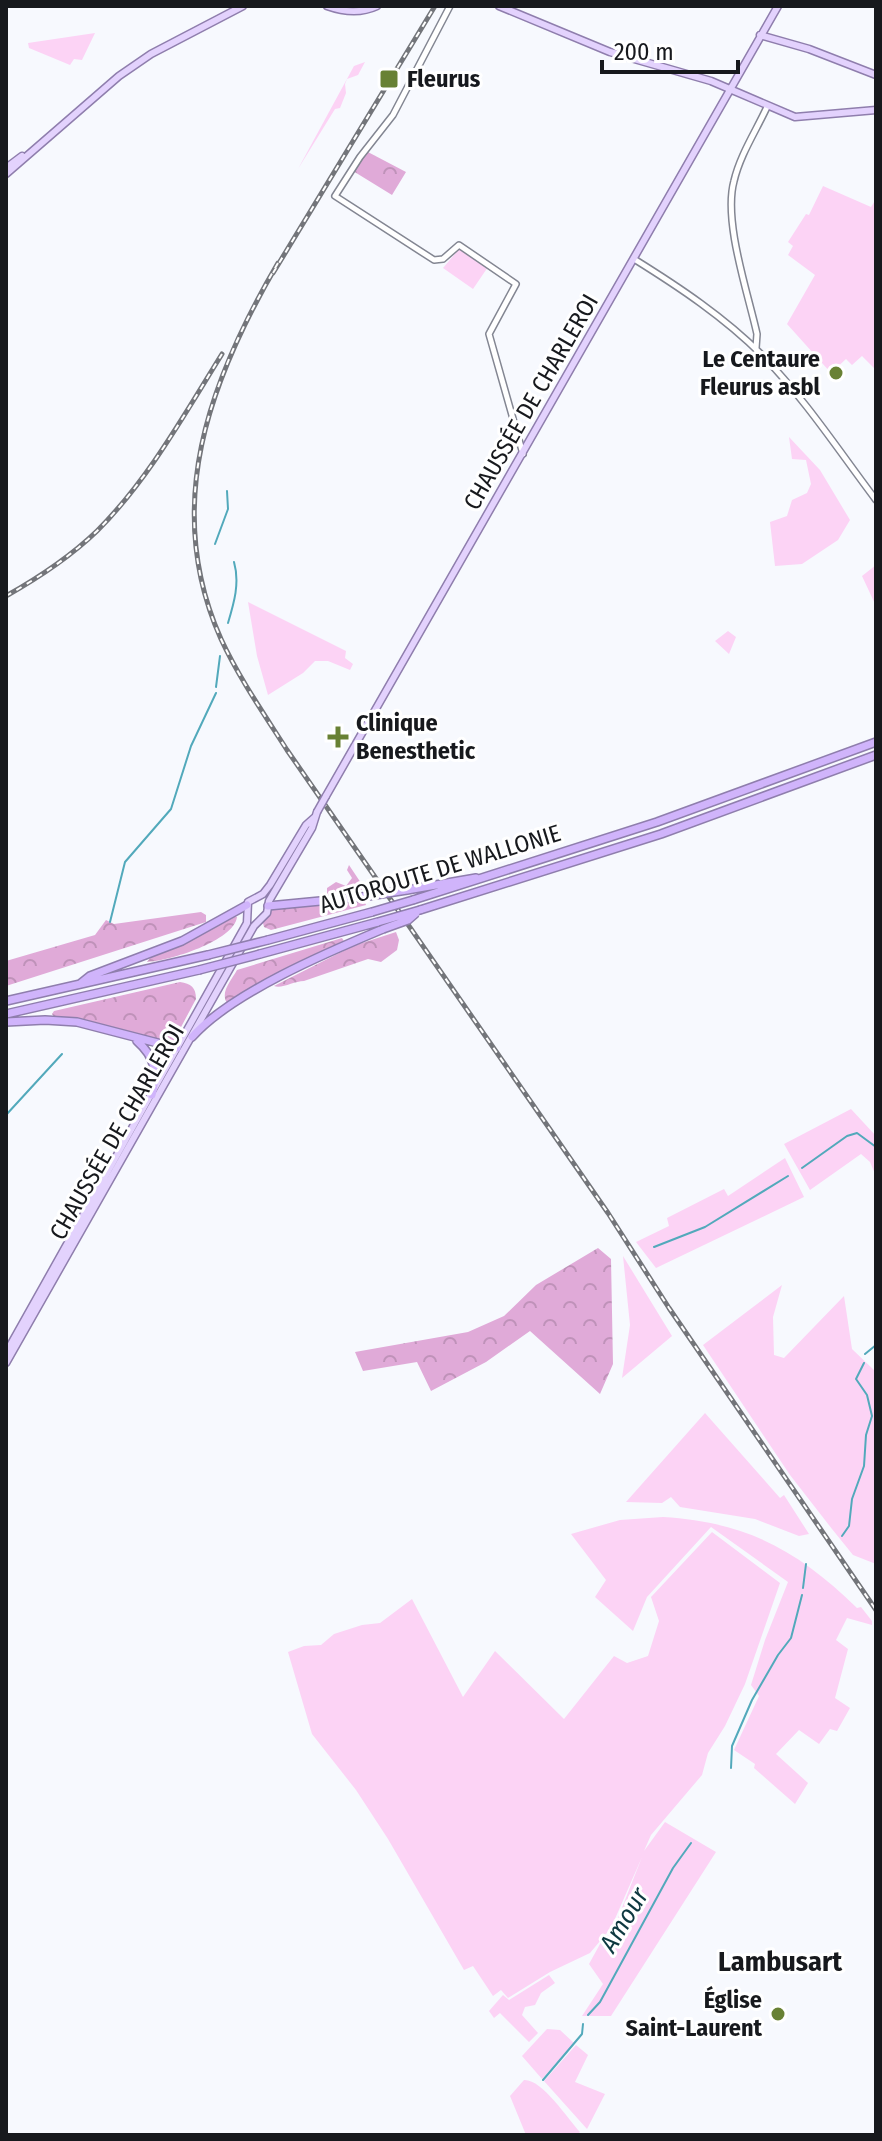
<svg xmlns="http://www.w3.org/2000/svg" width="882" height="2141" font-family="'Fira Sans Condensed',sans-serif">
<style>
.green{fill:#fcd3f5}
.forest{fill:url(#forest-crowns)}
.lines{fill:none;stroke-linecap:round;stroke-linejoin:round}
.stream{stroke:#52a9bb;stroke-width:2}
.minor-casing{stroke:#838692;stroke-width:8}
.major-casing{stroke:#8f7ead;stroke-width:9}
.highway-casing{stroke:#8f7ead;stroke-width:10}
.minor{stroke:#fff;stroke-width:5}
.major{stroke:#e3d2fd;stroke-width:6}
.highway{stroke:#d0b4fb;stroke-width:7}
.rail-casing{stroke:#73757a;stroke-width:5}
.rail{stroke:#fff;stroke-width:2;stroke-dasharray:6;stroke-linecap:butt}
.major-bridge-casing{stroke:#8f7ead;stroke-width:9;stroke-linecap:butt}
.highway-bridge-casing{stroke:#8f7ead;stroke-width:10;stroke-linecap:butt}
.major-bridge{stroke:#e3d2fd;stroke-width:6}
.highway-bridge{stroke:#d0b4fb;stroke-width:7}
.poi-dot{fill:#688134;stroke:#fff;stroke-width:3}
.labels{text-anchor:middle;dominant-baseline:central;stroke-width:6;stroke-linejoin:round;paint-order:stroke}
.poi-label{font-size:24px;font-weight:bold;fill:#17191d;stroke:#fff;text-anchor:start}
.street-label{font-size:24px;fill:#17191d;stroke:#fff}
.water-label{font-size:26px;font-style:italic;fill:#0e3840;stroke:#fff}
.quarter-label{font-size:28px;font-weight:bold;fill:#17191d;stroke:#fff}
</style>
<defs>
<pattern id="forest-crowns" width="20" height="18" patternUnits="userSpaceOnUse" patternTransform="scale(2)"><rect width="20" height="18" fill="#e0aad8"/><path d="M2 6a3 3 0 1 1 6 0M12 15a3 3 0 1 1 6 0" fill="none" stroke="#bf92b9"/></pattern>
</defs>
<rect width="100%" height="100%" fill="#f7f9fe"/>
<path class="green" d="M95,33L82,60L74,59L70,65L29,48L28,43Z
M365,62L358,75L347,79L345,84L346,93L340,108L335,109L298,169L354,66Z
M823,186L871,207L876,199V370L862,356L852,365L846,359L831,373L787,324L815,275L788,255L793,246L788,242L806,214L809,215Z
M460,248L488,267L473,289L443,268Z
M789,437L820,470L850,520L838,540L802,564L775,566L770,522L787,516L792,500L807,493L811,484L806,460L792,459Z
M876,565V606L862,576Z
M248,602L346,651L345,658L353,664L350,670L328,661H315L303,673L268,695L257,656Z
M728,631L736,637L729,654L715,641Z
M851,1109L876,1136V1176L870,1162L861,1154L810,1190L784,1144Z
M785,1158L804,1197L656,1268L636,1242L669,1226L667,1218L724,1189L728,1196Z
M623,1256L672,1336L622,1378L630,1325Z
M782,1285L773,1317L774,1355L784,1358L844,1296L852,1349L876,1372V1564L853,1555L832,1529L790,1475L703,1345Z
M705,1413L780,1498L784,1495L809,1534L799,1536L755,1519L680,1507L671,1497L662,1503L626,1502Z
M663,1517C746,1522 798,1550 857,1608L861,1607L872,1621V1625L847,1618L836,1640L848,1649L835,1698L850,1708L837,1731L830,1729L819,1744L799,1730L776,1754L808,1783L795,1804L754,1768L755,1764L734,1750L759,1696L751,1685L765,1640L788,1582L711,1527L647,1597L633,1631L595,1597L606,1580L571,1534L620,1520Z
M712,1532L780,1583L745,1684L725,1726L708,1753L702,1775L651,1835L644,1851L665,1822L716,1852L611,2016H582L603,1984L589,1964L600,1944L614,1928L642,1857L611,1928L590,1953L550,1972L508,1998L501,1990L493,1996L473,1966L464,1970L388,1839L356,1790L312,1734L288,1652L304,1646L321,1645L334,1634L362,1625L380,1623L412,1599L463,1697L495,1651L564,1719L614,1656L627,1663L648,1656L659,1621L651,1597Z
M549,1975L555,1983L541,1993L535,2005L525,2007L522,2015L538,2033L529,2042L500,2013L494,2018L489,2011L503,1995L509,2000Z
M547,2029L560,2030L574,2043L542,2079L522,2056Z
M576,2045L588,2055L575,2082L605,2094L587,2129L544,2081Z
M524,2080C542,2079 567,2118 580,2132L577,2135H526L510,2096Z"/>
<path class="forest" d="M366,151L406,172L392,195L353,171Z
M349,865L365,889L327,896V888L336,882L346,886L352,878L347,870Z
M364,899L366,905L271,930L264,927L263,923L272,910Z
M201,912L206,915V922L6,986V961L95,935L106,920L114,924Z
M233,916L237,917C234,941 169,961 147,962L151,957L185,942Z
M396,932L399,940L397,950L381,962L368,959L304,981C294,981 282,989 274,986L353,946Z
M342,938L345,943L227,1003C220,992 231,981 237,970Z
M180,982C191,984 196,987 196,999L172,1044L102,1025L54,1017L52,1014L54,1011Z
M598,1248L611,1259L613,1364L600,1394L530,1331L486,1362L431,1391L417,1362L363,1371L355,1352L468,1332L504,1316L536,1285Z"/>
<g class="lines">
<path class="stream" d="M215,544L228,509L227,491
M228,623C234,603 240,583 234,562
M216,687L220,656
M110,922L125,862L171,809L191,746L216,693
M6,1115L62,1054
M802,1168L847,1136L857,1133L876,1147
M654,1247L705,1227L788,1176
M865,1354L876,1345
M842,1536L849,1526L852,1499L864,1466L866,1435L872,1416L867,1395L856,1379L864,1363
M803,1588L806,1564
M731,1768L732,1746L752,1700L778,1655L791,1638L802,1595
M588,2015L600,2002L673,1868L691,1843
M543,2080L582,2034L583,2024"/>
<g class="minor-casing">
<path id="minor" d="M450,6L393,115L360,157L335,196L434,260L443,259L459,245L516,284L489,334L523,454
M634,259C679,287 724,317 762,355C805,399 839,451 876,500
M756,348L757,334C748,293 723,221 734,181C740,155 756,131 767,107"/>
</g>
<g class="major-casing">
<path id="major" d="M327,6C344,12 360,14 377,6
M499,6L610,52L711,81L795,117L876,110
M760,35L809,49L876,75
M6,168L22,156
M6,174L119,76L151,54L243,6
M326,796L778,6
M6,1353L247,923L248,902L263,894L270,885L306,825L315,817
M6,1363L254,926L267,913L269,901L312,828L317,812"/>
</g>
<g class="highway-casing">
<path id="highway" d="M407,890L476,878
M413,900L657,822L876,742
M268,906L362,897
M420,910L661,834L876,755
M268,940L372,912
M260,954L378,922
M80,984L90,976L182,941L247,905
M6,1001L208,955
M6,1014L199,970
M6,1022L45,1020L77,1022L177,1048
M192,1037C231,993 328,952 383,929
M137,1041C155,1057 158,1072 152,1095"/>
</g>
<use href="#minor" class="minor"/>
<use href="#major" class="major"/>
<use href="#highway" class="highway"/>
<g class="rail-casing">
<path id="rail" d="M278,263C209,381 162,507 221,639C239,678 264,714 287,750L608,1213L669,1308L876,1610
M273,273L435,6
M6,596C38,578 70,557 97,531C148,480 184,415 222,354"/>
</g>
<use href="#rail" class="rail"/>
<g class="major-bridge-casing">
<path id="major-bridge" d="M317,812L326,796"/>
</g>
<g class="highway-bridge-casing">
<path id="highway-bridge" d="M362,897L407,890
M372,912L413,900
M378,922L420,910
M383,929L408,920L416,913
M208,955L268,940
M199,970L260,954"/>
</g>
<use href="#major-bridge" class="major-bridge"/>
<use href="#highway-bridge" class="highway-bridge"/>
</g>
<g class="poi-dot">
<rect x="379" y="69" width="20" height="20" rx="4"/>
<circle cx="836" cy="373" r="8"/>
<path d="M334 725h8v8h8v8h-8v8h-8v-8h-8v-8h8z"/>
<circle cx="778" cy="2014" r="8"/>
</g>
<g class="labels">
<g class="poi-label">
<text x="407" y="79">Fleurus</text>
<text x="820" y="359" text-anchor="end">Le Centaure<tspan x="820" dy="28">Fleurus asbl</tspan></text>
<text x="356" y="723">Clinique<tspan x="356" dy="28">Benesthetic</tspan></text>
<text x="762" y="2000" text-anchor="end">Église<tspan x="762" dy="28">Saint-Laurent</tspan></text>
</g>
<g class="street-label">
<text transform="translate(531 402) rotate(-60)">CHAUSSÉE DE CHARLEROI</text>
<text transform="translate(440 869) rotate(-17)">AUTOROUTE DE WALLONIE</text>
<text transform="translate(117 1132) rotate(-60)">CHAUSSÉE DE CHARLEROI</text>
</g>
<g class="water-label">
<text transform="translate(624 1920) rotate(-59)">Amour</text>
</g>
<g class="quarter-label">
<text x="780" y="1961">Lambusart</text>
</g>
</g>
<rect width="882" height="2141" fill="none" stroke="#17191d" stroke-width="16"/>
<path d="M602 60v12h136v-12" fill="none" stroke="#17191d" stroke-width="4"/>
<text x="614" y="60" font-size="24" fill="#17191d" stroke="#ffffff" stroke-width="6" paint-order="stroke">200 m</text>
</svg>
